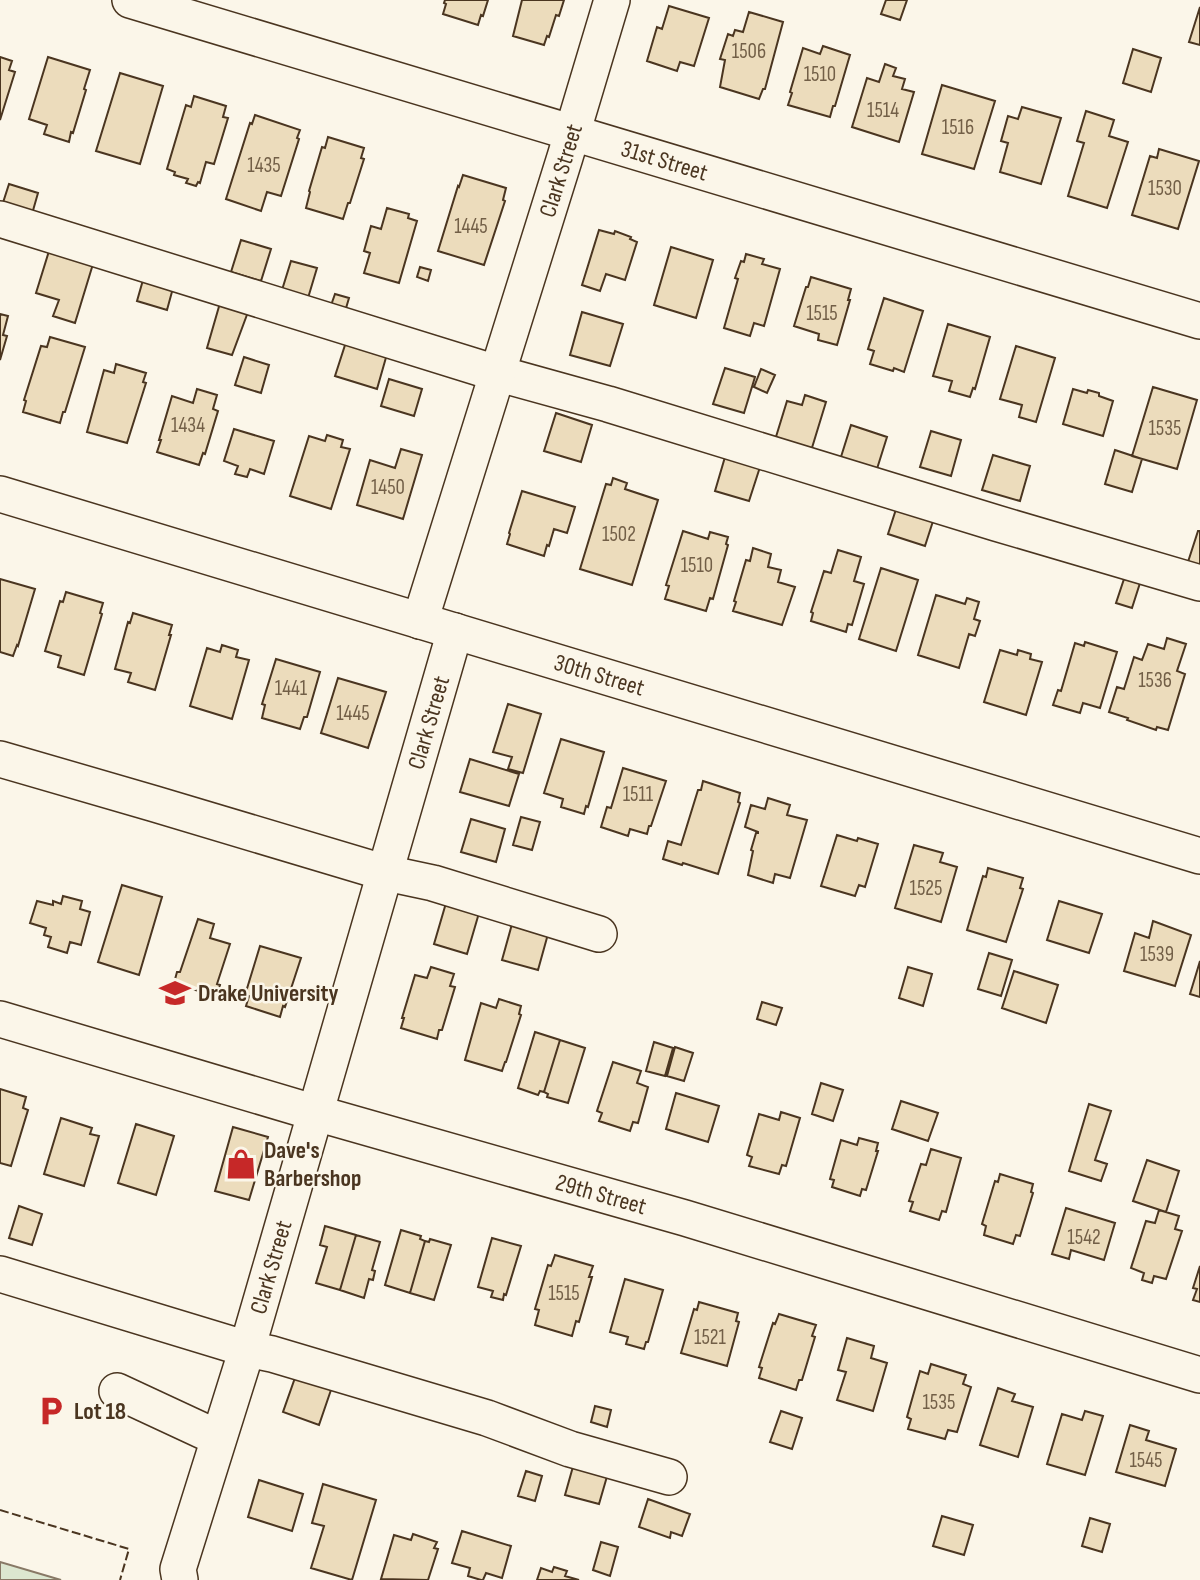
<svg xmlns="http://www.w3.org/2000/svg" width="1200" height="1580" font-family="'Sofia Sans Condensed',sans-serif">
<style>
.green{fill:#dce7d0;stroke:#887966;stroke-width:2}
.building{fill:#ecdcbc;stroke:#4a3520;stroke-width:2}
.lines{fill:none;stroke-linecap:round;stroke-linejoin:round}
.minor-casing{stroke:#4a3520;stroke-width:38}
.minor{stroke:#fbf6e9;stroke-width:35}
.fence{stroke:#4a3520;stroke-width:2;stroke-dasharray:9 3.5;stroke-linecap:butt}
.labels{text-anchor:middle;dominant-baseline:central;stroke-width:5;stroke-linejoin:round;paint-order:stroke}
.number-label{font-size:21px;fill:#725f47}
.street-label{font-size:24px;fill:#4a3520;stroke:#fbf6e9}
.poi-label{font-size:24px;font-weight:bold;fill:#4a3520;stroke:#fbf6e9;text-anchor:start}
</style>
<rect width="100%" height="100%" fill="#fbf6e9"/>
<path class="green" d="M0,1562L61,1580H0Z"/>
<path class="building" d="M445,0H488L483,16L481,15L478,25L443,14L446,4L444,3Z
M522,0H564L559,16L556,15L549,37L547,36L544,45L513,36Z
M886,0H907L900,20L881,14Z
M669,6L709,18L694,66L680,62L677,71L647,61L657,27L662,29Z
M1200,7V45L1189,42Z
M749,12L783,22L765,89H763L759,99L720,87L725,60L720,59L728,34L733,36L735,30L743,32Z
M823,46L850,55L835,106H833L830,117L788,105L792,93L790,92L803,48L820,54Z
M1133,49L1161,58L1151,92L1123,83Z
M0,57L12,61L9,70L15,72L0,120Z
M48,57L90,70L84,89L86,90L73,133L71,132L69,142L44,134L47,125L29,119Z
M885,64L896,68L893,76L905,79L902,89L914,92L899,142L852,127L867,78L879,82Z
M120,73L163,86L140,164L96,151Z
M942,85L995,101L974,169L922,154Z
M194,96L226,106L223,117L228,118L214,164L206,162L200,183L198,182L196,186L186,183L188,179L174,175L175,172L167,169L186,105L191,107Z
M1022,107L1061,118L1041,184L1000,172L1008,143L1001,141L1008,116L1018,119Z
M1086,111L1114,120L1109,136L1128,142L1107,208L1068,196L1084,143L1077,141Z
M255,115L300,130L297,138L299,139L281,196L267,192L261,211L226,199L250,123L252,124Z
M328,137L364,148L361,158L364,159L350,203H348L343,219L306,208L310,192L309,191L322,147L325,148Z
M1159,149L1199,161L1178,229L1132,215L1150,156L1157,158Z
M463,175L506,188L503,200L505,201L484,265L438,251L458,186L459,187Z
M9,184L38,193L30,221L0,212Z
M387,208L409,214L408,218L417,221L399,283L364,273L370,253L364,251L371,226L381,229Z
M599,230L614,234L615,231L631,237L630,239L637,242L625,280L606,274L600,291L582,285Z
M241,240L271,249L261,281L231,272Z
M671,247L713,260L696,318L654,305Z
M49,251L93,264L75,323L53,316L59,300L36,293Z
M746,254L764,259L762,264L780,269L764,326L754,323L750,336L724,328L738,279L735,278L741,261L744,262Z
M291,261L317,268L308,298L282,290Z
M420,267L431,270L428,281L417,277Z
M811,277L851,289L848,300H850L837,345L818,340L819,334L794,326L806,287H808Z
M143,280L173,288L167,310L137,301Z
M335,294L349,298L344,315L329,311Z
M884,298L923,311L904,372L894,368L893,371L870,364L874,351L868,349Z
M220,303L248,312L232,355L207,348Z
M582,312L623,324L610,366L570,355Z
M0,314L8,316L3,335L7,336L0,360Z
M948,324L990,337L975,389L973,388L970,397L949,391L952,381L933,376Z
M50,337L85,347L65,412H63L60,423L23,412L26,401L24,400L41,346L47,347Z
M346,342L387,354L377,389L335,376Z
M1016,346L1055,358L1036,422L1019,417L1022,405L1000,399Z
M244,357L269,365L261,393L235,385Z
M116,364L146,373L143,382L146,383L127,443L87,432L104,370L114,373Z
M725,368L755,377L744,413L713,404Z
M761,369L775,375L767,393L754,387Z
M389,379L422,389L414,416L381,406Z
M1153,387L1197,400L1177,469L1132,456Z
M197,389L217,395L213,409L218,411L205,454L203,453L199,465L157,452L161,440H159L172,396L193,403Z
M1073,389L1087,393L1088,390L1099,393V396L1113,401L1103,436L1063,424Z
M805,395L826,402L811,451L775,440L787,401L802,405Z
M556,413L592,425L581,462L544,451Z
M851,425L887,437L876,472L840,460Z
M234,429L274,441L264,474L250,469L247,477L235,474L238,466L224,461Z
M931,431L961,440L951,476L920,467Z
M327,435L343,440L341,447L350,449L331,509L290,496L309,436L325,441Z
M401,449L422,455L403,519L357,505L370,460L395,468Z
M1115,450L1142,459L1132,492L1105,484Z
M993,455L1030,466L1020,501L982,490Z
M725,457L760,467L749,501L715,491Z
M613,478L627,483L625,489L658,500L632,585L580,569L606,484L611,485Z
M522,491L575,507L567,533L554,529L549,546L547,545L544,556L507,544L510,534L509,533Z
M898,503L935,515L925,546L888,534Z
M683,531L708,539L710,532L728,537L726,544L728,545L713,599L710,598L706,611L665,599L669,586L666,585Z
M1198,531H1200V569L1187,565Z
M753,548L771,554L768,567L781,570L778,582L795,587L782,625L733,611L736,602L734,601L746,560L750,561Z
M838,550L861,557L854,581L864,584L852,625L848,624L846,632L811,621L813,613L811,612L824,571L831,573Z
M881,568L918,580L896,651L859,639Z
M0,579L35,589L18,646L17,645L13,656L0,652Z
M1124,579L1140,583L1132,608L1116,603Z
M66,592L103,603L100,613L102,614L84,675L58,667L61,656L45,651L60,601L63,602Z
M936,595L965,604L967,598L979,602L974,619L980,621L975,636L969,634L959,668L918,655Z
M133,613L172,625L169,635H171L155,690L128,682L131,673L115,669L128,622L130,623Z
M1167,638L1186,644L1177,671L1185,674L1168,730L1157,727L1156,730L1127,720L1128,718L1109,712L1117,687L1124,689L1134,657L1142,660L1148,644L1164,649Z
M1085,642L1117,652L1100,708L1083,703L1080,713L1053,705L1058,690L1061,691L1075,643L1084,646Z
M222,645L238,650L236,657L249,660L232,719L190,706L207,648L220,652Z
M1000,650L1017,655L1018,650L1031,654L1030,659L1042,662L1026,715L984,702Z
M276,659L320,672L307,717H304L300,729L262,718L265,705L262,704Z
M338,678L386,692L368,748L321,733Z
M508,704L541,714L523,773L508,769L512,757L493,752Z
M561,739L604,752L588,807L586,806L584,814L561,807L563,799L544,793Z
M470,759L519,774L509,806L460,792Z
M623,768L666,781L651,826H649L647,834L630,829L628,836L601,827L607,807L611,808Z
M703,781L740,793L738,802L740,803L718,874L683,863L682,865L663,859L668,841L681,845L698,790H701Z
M768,798L790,805L787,815L807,820L790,878L775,874L773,883L748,875L753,851L751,850L756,833H758V832L745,827L751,805L765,809Z
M521,817L540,822L532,850L513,845Z
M471,819L505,829L496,862L461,852Z
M837,835L857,841L858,838L878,844L865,887L859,885L855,896L821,886Z
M914,845L943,853L940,862L957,867L941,922L895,908Z
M988,868L1023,878L1020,888L1023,889L1006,942L967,930L983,876L986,877Z
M122,885L162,897L139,975L98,962Z
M63,896L82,901L80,909L90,912L81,945L70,942L67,953L48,947L51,937L44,935L46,928L30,923L37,901L53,905V901L61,904Z
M1059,901L1102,914L1089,953L1047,940Z
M446,903L479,913L467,954L434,944Z
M198,919L214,924L210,938L230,944L217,984L220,985L217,997L174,983L177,972H180Z
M1153,921L1191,935L1175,986L1124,971L1135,933L1149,938Z
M512,924L548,934L538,970L502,960Z
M260,946L301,958L285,1007L283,1006L280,1017L246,1006L249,996L245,995Z
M989,953L1012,960L1001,996L978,989Z
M1200,961V997L1190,994Z
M431,967L454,974L450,986L455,987L442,1030H439L437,1039L401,1028L404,1018H402L415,975L427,978Z
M908,967L932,974L923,1006L899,998Z
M1014,971L1058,985L1046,1023L1002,1008Z
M499,999L521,1006L519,1014L521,1015L506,1062H505L502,1071L465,1060L481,1003L496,1008Z
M762,1002L782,1008L776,1025L757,1019Z
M535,1032L560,1040L544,1092L540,1091L538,1095L518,1088Z
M560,1040L585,1048L568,1103L547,1097L548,1094L544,1092Z
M654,1042L673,1048L665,1076L646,1071Z
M675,1047L693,1053L684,1081L667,1076Z
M613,1062L641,1071L637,1083L648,1087L638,1123L633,1122L630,1131L599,1121L602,1113L597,1111Z
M821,1083L843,1090L833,1121L812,1114Z
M0,1089L26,1097L23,1108L28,1110L11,1166L0,1163Z
M676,1093L719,1106L708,1142L666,1129Z
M901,1101L938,1113L928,1141L892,1129Z
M1089,1104L1111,1111L1095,1160L1107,1164L1101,1181L1069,1171Z
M781,1112L800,1118L786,1166L782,1165L779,1174L749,1166L752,1157L747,1155L759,1114L779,1120Z
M61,1118L92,1128L90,1134L99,1136L84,1186L44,1174Z
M136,1124L174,1136L156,1195L118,1183Z
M233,1127L268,1137L249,1200L215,1191Z
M859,1138L878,1143L876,1151H878L866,1190L862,1189L860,1196L832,1187L834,1180L830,1179L841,1140L857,1145Z
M931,1149L961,1158L946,1212L942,1211L939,1220L910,1211L913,1202L909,1201L921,1164L926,1165Z
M1147,1160L1179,1171L1166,1212L1133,1201Z
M1000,1174L1033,1184L1031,1192L1033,1193L1020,1236L1016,1235L1013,1244L984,1235L986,1226L982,1224L995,1181L998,1182Z
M19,1206L42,1214L32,1245L9,1238Z
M1066,1208L1115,1223L1104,1260L1071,1250L1069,1259L1052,1254Z
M1159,1210L1179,1216L1175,1229L1182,1231L1166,1279L1154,1276L1152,1283L1142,1280L1144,1273L1131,1268L1146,1221L1155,1223Z
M325,1226L356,1235L340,1290L316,1283L327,1247L320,1245Z
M401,1230L421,1236L420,1239L425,1241L410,1293L385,1285Z
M356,1235L380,1242L372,1270L375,1271L373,1280L369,1279L364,1298L340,1290Z
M492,1238L521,1246L506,1295L504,1294L503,1300L491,1297L493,1291L478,1287Z
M430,1239L451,1245L434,1300L410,1293L425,1241L429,1242Z
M555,1255L593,1266L589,1277H592L579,1322L576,1321L572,1336L535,1325L539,1310L535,1309L548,1265L551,1266Z
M1200,1266V1302L1193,1300L1197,1289L1193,1288Z
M625,1279L663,1290L648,1342H646L644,1349L626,1344L628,1337L610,1332Z
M699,1302L738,1313L736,1321L739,1322L727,1366L681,1353L694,1309L697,1310Z
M779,1314L816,1325L812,1336L815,1337L802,1380H799L796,1390L759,1378L762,1368L759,1367L773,1323L775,1324Z
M847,1338L874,1346L871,1358L887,1363L873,1411L837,1400L846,1372L838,1370Z
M931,1364L966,1375L963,1384L971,1387L957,1432L948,1430L945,1439L908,1429L911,1419L907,1417L920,1371L928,1374Z
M296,1375L332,1387L319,1425L283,1412Z
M998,1388L1015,1394L1012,1401L1033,1407L1018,1457L980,1445Z
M595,1406L611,1410L607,1427L591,1422Z
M781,1411L802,1418L792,1449L770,1442Z
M1085,1411L1103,1416L1085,1475L1047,1464L1062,1414L1082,1420Z
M1130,1425L1149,1431L1146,1440L1176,1449L1165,1486L1116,1472Z
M574,1463L608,1473L599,1504L565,1495Z
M526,1471L542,1476L535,1501L518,1496Z
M259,1480L303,1494L292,1531L248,1517Z
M323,1484L376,1500L352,1580L311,1568L324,1526L312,1523Z
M648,1499L690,1514L682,1536L671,1532L670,1538L639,1527Z
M942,1516L973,1525L964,1555L933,1546Z
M1090,1518L1110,1524L1102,1552L1082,1546Z
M462,1531L511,1546L502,1578L486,1573L483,1580H481L468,1576L470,1568L452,1563Z
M413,1534L437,1542L434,1548L438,1549L428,1580L381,1579L394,1535L411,1540Z
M601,1542L618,1547L610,1576L593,1570Z
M554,1567L567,1571L565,1576L579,1580H537L541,1568L552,1572Z"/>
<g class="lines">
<g class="minor-casing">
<g id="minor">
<path id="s1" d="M130,0L1200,321"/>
<path d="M0,219L496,373L608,404L996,523L1200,583"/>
<path id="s2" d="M0,494L1200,856"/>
<path id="s3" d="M420,621L565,157L612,0"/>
<path d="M0,759L155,804L386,873L433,883L599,934"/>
<path id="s4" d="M0,1019L316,1113L685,1218L1200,1375"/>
<path d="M0,1274L247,1349L272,1354L487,1418L570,1449L669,1477"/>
<path d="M117,1391L218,1438"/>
<path id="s5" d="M180,1580L178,1569L247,1349L455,631"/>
</g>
</g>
<use href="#minor" class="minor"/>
<path class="fence" d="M0,1510L129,1549L120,1580"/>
</g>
<defs>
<g id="university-bare" transform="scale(2.415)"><path d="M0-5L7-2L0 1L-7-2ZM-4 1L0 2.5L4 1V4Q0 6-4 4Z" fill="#c62828" stroke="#fbf6e9" stroke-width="2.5" paint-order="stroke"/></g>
<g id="shop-bare" transform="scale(2.415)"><path d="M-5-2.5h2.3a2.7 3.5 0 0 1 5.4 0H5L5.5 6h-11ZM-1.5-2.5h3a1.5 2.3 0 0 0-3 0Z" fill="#c62828" stroke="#fbf6e9" stroke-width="2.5" paint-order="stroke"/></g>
<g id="parking-bare" transform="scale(2.415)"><path d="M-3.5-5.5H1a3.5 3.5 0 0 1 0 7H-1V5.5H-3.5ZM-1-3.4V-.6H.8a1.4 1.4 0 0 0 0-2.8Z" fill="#c62828" stroke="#fbf6e9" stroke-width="2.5" paint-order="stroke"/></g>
</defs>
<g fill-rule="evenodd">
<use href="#university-bare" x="175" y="993"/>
<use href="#shop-bare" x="241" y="1164"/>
<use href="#parking-bare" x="51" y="1411"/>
</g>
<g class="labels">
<g class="number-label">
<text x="749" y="51">1506</text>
<text x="820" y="74">1510</text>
<text x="883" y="110">1514</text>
<text x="958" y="127">1516</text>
<text x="264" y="165">1435</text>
<text x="1165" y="188">1530</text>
<text x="471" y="226">1445</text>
<text x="822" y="313">1515</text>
<text x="188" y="425">1434</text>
<text x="1165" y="428">1535</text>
<text x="388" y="487">1450</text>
<text x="619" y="534">1502</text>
<text x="697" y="565">1510</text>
<text x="1155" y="680">1536</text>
<text x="291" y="688">1441</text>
<text x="353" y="713">1445</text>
<text x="638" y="794">1511</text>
<text x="926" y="888">1525</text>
<text x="1157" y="954">1539</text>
<text x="1084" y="1237">1542</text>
<text x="564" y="1293">1515</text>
<text x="710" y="1337">1521</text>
<text x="939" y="1402">1535</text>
<text x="1146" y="1460">1545</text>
</g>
<g class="street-label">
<text stroke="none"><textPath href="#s1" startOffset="558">31st Street</textPath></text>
<text stroke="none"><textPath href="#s3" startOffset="472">Clark Street</textPath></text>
<text stroke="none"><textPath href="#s2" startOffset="626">30th Street</textPath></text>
<text stroke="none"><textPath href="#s5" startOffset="894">Clark Street</textPath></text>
<text stroke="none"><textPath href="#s4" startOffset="626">29th Street</textPath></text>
<text stroke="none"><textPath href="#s5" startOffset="327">Clark Street</textPath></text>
</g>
<g class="poi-label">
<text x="198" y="993">Drake University</text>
<text x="264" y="1150">Dave's<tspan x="264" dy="28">Barbershop</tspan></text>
<text x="74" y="1411">Lot 18</text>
</g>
</g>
</svg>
